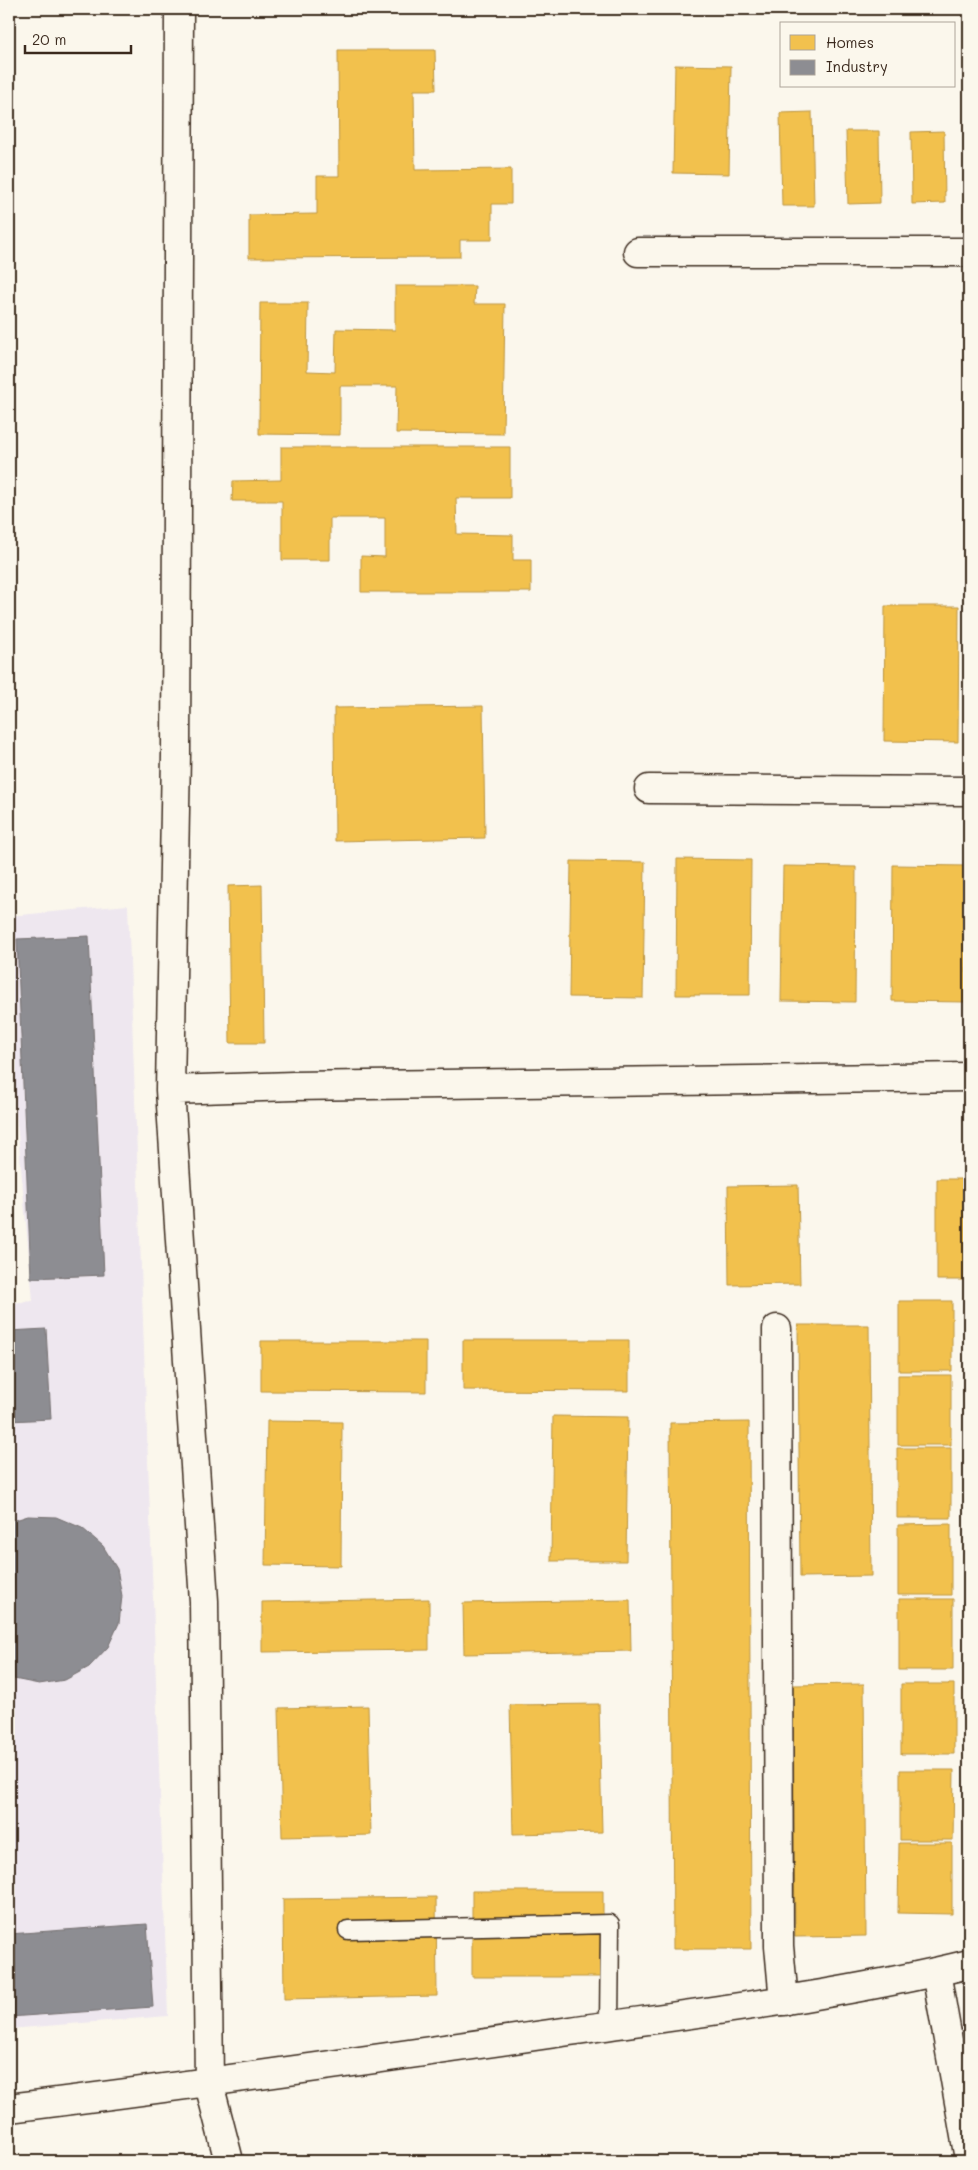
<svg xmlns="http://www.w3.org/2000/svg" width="978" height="2170" font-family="Mali,sans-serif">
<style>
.built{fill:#eee7ef}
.homes{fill:#f2c14e;stroke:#bb9440}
.industry{fill:#8d8d92;stroke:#746f6f}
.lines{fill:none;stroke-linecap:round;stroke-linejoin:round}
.service-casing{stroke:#3b2a1e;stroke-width:21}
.minor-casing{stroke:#3b2a1e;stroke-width:31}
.tertiary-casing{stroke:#3b2a1e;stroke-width:31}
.service{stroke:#fbf7ec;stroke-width:18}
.minor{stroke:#fbf7ec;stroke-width:28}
.tertiary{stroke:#fbf7ec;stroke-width:28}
</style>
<rect width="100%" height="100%" fill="#fbf7ec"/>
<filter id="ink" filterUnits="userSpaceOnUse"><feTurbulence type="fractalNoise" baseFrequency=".02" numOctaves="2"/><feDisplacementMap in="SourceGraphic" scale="10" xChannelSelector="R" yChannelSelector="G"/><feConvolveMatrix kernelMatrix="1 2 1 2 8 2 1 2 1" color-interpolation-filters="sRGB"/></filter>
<g filter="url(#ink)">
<path class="built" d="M128,905L168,2016L9,2029V1303L33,1301L9,1034V916Z"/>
<path class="homes" d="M338,50H435L436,90H414L415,170L511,169V204H492V240H460V257L249,258V215L317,214V176H339Z
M675,65L731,66L729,174L673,173Z
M812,112L814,206H782L780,113Z
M846,131H879L880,203L848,204Z
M944,131L945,203L912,204L911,132Z
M395,286H475L474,304H505L503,434L396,433L397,386H340V435L259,434L260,303H308L307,371L335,372L336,329L395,330Z
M281,447H510V498H456L457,534L513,535V560H531V592H361V556L385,557V518H330V560H282V501H232L233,481L281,480Z
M885,606H959L958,742L884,741Z
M483,706L485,838L335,841L334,708Z
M677,859L751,860L750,995H676Z
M571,861L645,862L643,998L569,997Z
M893,865L967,866L966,1002L892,1001Z
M783,866L856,867L855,1002L781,1001Z
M262,885L264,1043H230L228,886Z
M937,1179H969V1280H937Z
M798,1185L800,1284L729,1285L728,1186Z
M899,1301H952V1371H899Z
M798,1325H869L871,1576L800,1577Z
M463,1340H629V1391L463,1390Z
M261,1341H426V1392L261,1391Z
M898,1375H951V1445H898Z
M553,1416L628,1417L626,1561H551Z
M267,1421L342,1422L341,1566L265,1565Z
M749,1422L751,1949H673L670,1423Z
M897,1448H951V1518H897Z
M951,1524V1595H898V1525Z
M429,1599V1650L262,1652V1602Z
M899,1599H953V1670H899Z
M630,1600L631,1651L464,1654L463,1603Z
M864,1684L866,1936L795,1937L793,1685Z
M901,1684H954V1754H901Z
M599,1704L602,1832L513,1834L510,1705Z
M368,1706L371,1835L282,1837L279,1708Z
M900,1770H954L953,1840H900Z
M899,1843H952V1914L898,1913Z
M472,1891H603V1977H472Z
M436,1897L437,1996L284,1999L283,1899Z"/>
<path class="industry" d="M89,936L104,1275L31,1278L17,939Z
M46,1329L51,1419L9,1421V1331Z
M28,1516L56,1517L82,1528L103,1546L117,1569L122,1596L119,1623L108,1647L89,1667L65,1680L39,1684L9,1678V1522Z
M147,1924L153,2007L9,2017V1934Z"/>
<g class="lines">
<g class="service-casing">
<path id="service" d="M348,1930L610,1924L609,2026"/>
</g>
<g class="minor-casing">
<path id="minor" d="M179,9L176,754L170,1090L204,1601L209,2084L229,2161
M638,252H969
M649,789L969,791
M170,1090L293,1086L969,1077
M777,1329L779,1946L784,2001
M936,1972L969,2159"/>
</g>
<g class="tertiary-casing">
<path id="tertiary" d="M9,2108C196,2085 383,2058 570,2031C703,2012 838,1996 969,1964"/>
</g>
<use href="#service" class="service"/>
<use href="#minor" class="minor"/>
<use href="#tertiary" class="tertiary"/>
</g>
</g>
<rect width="978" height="2170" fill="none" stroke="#fbf7ec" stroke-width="30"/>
<rect x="15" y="15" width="948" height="2140" fill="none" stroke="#3b2a1e" stroke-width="2" filter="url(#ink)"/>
<rect x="780" y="22" width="175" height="65" fill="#fbf7ec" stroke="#aea59a"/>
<rect x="790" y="35" width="25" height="15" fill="#f2c14e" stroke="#aea59a"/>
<text x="826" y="48" font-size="15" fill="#3b2a1e">Homes</text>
<rect x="790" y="60" width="25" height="15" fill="#8d8d92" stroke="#aea59a"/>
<text x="826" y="72" font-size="15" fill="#3b2a1e">Industry</text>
<path d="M25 45v8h106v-8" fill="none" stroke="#3b2a1e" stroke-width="2.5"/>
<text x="32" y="45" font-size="15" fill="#3b2a1e" stroke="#fbf7ec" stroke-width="4" paint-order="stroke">20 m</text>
</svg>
